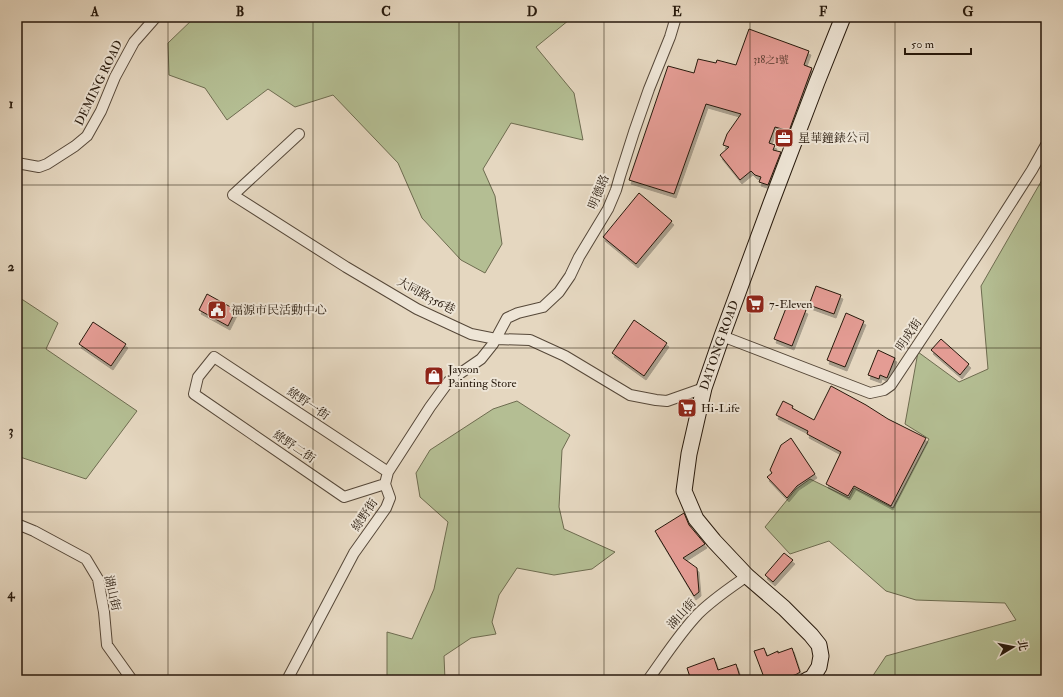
<svg xmlns="http://www.w3.org/2000/svg" width="1063" height="697" font-family="'IM FELL Double Pica','Noto Serif TC',serif">
<style>
.green{fill:#b4be93;stroke:#6e6c50}
.building{fill:#e49c94;stroke:#27190c;filter:url(#shadow)}
.lines{fill:none;stroke-linecap:round;stroke-linejoin:round}
.street-casing{stroke:#564839;stroke-width:12}
.secondary-casing{stroke:#27190c;stroke-width:17}
.street{stroke:#eee5d6;stroke-width:10}
.secondary{stroke:#eee5d6;stroke-width:15}
.grid{fill:none;stroke:#27190c;stroke-width:1;stroke-opacity:0.55}
.labels{text-anchor:middle;dominant-baseline:central;stroke-width:4;stroke-linejoin:round;paint-order:stroke}
.number-label{font-size:10px;fill:#563a2e}
.street-label{font-size:12px;fill:#27190c;stroke:#eee5d6}
.poi-label{font-size:12px;fill:#27190c;stroke:#eee5d6;text-anchor:start}
.neatline{fill:none;stroke:#27190c;stroke-width:1.5}
.grid-label{font-size:13px;text-anchor:middle;font-weight:bold;fill:#27190c}
</style>
<defs>
<filter id="shadow"><feDropShadow dx="2" dy="4" stdDeviation="0" flood-color="#0004"/></filter>
</defs>
<rect width="100%" height="100%" fill="#e5d7c0"/>
<filter id="stains"><feTurbulence type="fractalNoise" baseFrequency=".005" numOctaves="4"/><feColorMatrix values="0 0 0 0 .2 0 0 0 0 .09 0 0 0 0 .02 0 0 0 .5 -.17"/></filter>
<radialGradient id="worn" r=".72"><stop offset=".6" stop-color="#630" stop-opacity="0"/><stop offset="1" stop-color="#630" stop-opacity=".3"/></radialGradient>
<path class="green" d="M195,17H567L569,20L536,47L574,93L583,140L511,123L483,169L495,196L502,244L485,273L461,260L422,218L398,163L333,95L295,107L268,89L227,120L205,88L169,75L168,43Z
M1046,173V680H870L886,656L1016,620L1005,603L916,600L886,591L829,541L790,554L765,527L796,489L810,479L849,498L854,488L893,508L929,439L905,424L918,352L959,382L988,369L981,286Z
M17,296L58,323L46,349L137,411L86,479L17,456Z
M517,401L570,435L562,450L559,507L564,529L615,552L592,569L554,575L517,568L499,595L492,622L496,634L471,638L444,656L445,680H387V632L412,639L434,589L448,522L420,497L416,473L430,450L493,409Z"/>
<path class="building" d="M749,29L809,51L804,65L812,68L789,131L775,127L769,143L775,145L773,150L781,152L768,185L759,182L761,177L755,175L751,171L740,180L720,155L729,147L723,145L727,134L741,114L706,104L674,194L629,180L668,66L694,73L698,59L716,63L717,60L736,65Z
M639,193L672,221L636,264L603,237Z
M816,286L841,295L834,314L809,305Z
M207,294L236,310L228,326L199,310Z
M788,303L806,310L792,346L774,339Z
M846,313L864,321L845,367L827,360Z
M634,320L667,343L644,376L612,353Z
M93,322L126,344L111,366L79,344Z
M941,339L969,364L960,375L931,350Z
M878,350L895,358L887,378L880,375L879,379L868,375Z
M831,386L866,405L888,419L926,438L891,506L854,486L848,496L826,484L841,452L807,434L808,431L776,415L783,401L793,406L792,408L814,420Z
M791,438L815,474L797,486L787,498L767,477L772,473L770,470L781,445Z
M684,513L689,525L705,544L683,558L697,568L699,592L694,596L655,531Z
M784,553L793,560L773,582L765,575Z
M764,648L767,656L778,651V653L792,648L800,672L797,674L781,680H765L754,651Z
M714,658L718,670L736,664L741,680H691L687,668Z"/>
<g class="lines">
<g class="street-casing">
<path id="street" d="M299,134L233,195L346,267L417,309L471,334L496,339L530,340L565,356L630,395L656,400L667,401L704,388
M17,163L39,167L47,164L75,146L87,136L101,111L115,77L134,42L156,17
M722,336L870,393L884,390L891,385L986,242L1032,170L1046,145
M385,484L344,497L194,394L198,377L214,357L388,472
M17,524L34,531L86,559L98,579L104,612L107,645L132,680
M287,680L354,553L386,508L390,498L385,484L388,472L430,407L449,381L481,359L493,344L507,318L518,313L543,307L559,292L570,276L579,257L608,209L616,190L620,176L634,132L649,89L670,37L676,17
M648,680C664,658 679,634 698,614C713,599 730,588 747,576"/>
</g>
<g class="secondary-casing">
<g id="secondary">
<path id="s1" d="M807,680L812,678L819,667L821,656L819,645L811,635L784,608L747,576L714,541L696,519L684,491L689,454L704,388L722,336L771,203L817,82L843,17"/>
</g>
</g>
<use href="#street" class="street"/>
<use href="#secondary" class="secondary"/>
</g>
<path class="grid" d="M168,17V680M313,17V680M459,17V680M604,17V680M750,17V680M895,17V680M17,185H1046M17,348H1046M17,512H1046"/>
<defs>
<g id="office-square" transform="scale(1)"><rect x="-9" y="-9" width="18" height="18" rx="4" fill="#8f2418" stroke="#eee5d6"/><path d="M-6-3h4V-5.5h4V-3h4V5H-6ZM-1-4.5V-3h2v-1.5ZM-6 0V1H6V0Z" fill="#fff"/></g>
<g id="supermarket-square" transform="scale(1)"><rect x="-9" y="-9" width="18" height="18" rx="4" fill="#8f2418" stroke="#eee5d6"/><path d="M-6-5.5h2.5l.6 2H6L4.5 2H-2.5L-4.4-4H-6ZM-1.5 3.2a1.3 1.3 0 1 0 .1 0ZM3 3.2a1.3 1.3 0 1 0 .1 0Z" fill="#fff"/></g>
<g id="civic-square" transform="scale(1)"><rect x="-9" y="-9" width="18" height="18" rx="4" fill="#8f2418" stroke="#eee5d6"/><path d="M-.6-6.5H3V-4.5H.6V-3L4-1V1h2V6H-6V1h2V-1L-.6-3ZM-1.2 2.5V6h2.4V2.5Z" fill="#fff"/></g>
<g id="shop-square" transform="scale(1)"><rect x="-9" y="-9" width="18" height="18" rx="4" fill="#8f2418" stroke="#eee5d6"/><path d="M-5-2.5h2.3a2.7 3.5 0 0 1 5.4 0H5L5.5 6h-11ZM-1.5-2.5h3a1.5 2.3 0 0 0-3 0Z" fill="#fff"/></g>
</defs>
<g fill-rule="evenodd">
<use href="#office-square" x="784" y="138"/>
<use href="#supermarket-square" x="755" y="304"/>
<use href="#civic-square" x="217" y="310"/>
<use href="#shop-square" x="434" y="376"/>
<use href="#supermarket-square" x="687" y="408"/>
</g>
<g class="labels">
<g class="number-label">
<text x="771" y="60">318之1號</text>
</g>
<g class="street-label">
<text transform="translate(99 83) rotate(-64)">DEMING ROAD</text>
<text transform="translate(599 192) rotate(-68)">明德路</text>
<text transform="translate(426 296) rotate(28)">大同路356巷</text>
<text transform="translate(909 335) rotate(-56)">明成街</text>
<text stroke="none"><textPath href="#s1" startOffset="398">DATONG ROAD</textPath></text>
<text transform="translate(308 404) rotate(34)">綠野一街</text>
<text transform="translate(294 447) rotate(34)">綠野二街</text>
<text transform="translate(365 515) rotate(-56)">綠野街</text>
<text transform="translate(112 593) rotate(77)">湖山街</text>
<text transform="translate(682 614) rotate(-48)">湖山街</text>
</g>
<g class="poi-label">
<text x="798" y="138">星華鐘錶公司</text>
<text x="769" y="304">7-Eleven</text>
<text x="231" y="310">福源市民活動中心</text>
<text x="448" y="369">Jayson<tspan x="448" dy="14">Painting Store</tspan></text>
<text x="701" y="408">Hi-Life</text>
</g>
</g>
<rect width="1063" height="697" fill="none" stroke="#e5d7c0" stroke-width="44"/>
<g transform="translate(1013 647) rotate(80)" stroke="#eee5d6" stroke-width="3" paint-order="stroke">
<path d="M0-3L7 15L0 10L-7 15Z" fill="#27190c"/>
<text y="-6" font-size="11" font-weight="bold" text-anchor="middle" fill="#27190c">北</text>
</g>
<path d="M905 48v6h66v-6" fill="none" stroke="#27190c" stroke-width="2"/>
<text x="911" y="48" font-size="12" fill="#27190c" stroke="#eee5d6" stroke-width="3" paint-order="stroke">50 m</text>
<rect x="22" y="22" width="1019" height="653" class="neatline"/>
<g class="grid-label">
<text x="95" y="16">A</text>
<text x="240" y="16">B</text>
<text x="386" y="16">C</text>
<text x="532" y="16">D</text>
<text x="677" y="16">E</text>
<text x="823" y="16">F</text>
<text x="968" y="16">G</text>
<text x="11" y="108">1</text>
<text x="11" y="271">2</text>
<text x="11" y="435">3</text>
<text x="11" y="598">4</text>
</g>
<rect width="100%" height="100%" filter="url(#stains)"/>
<rect width="100%" height="100%" fill="url(#worn)"/>
</svg>
